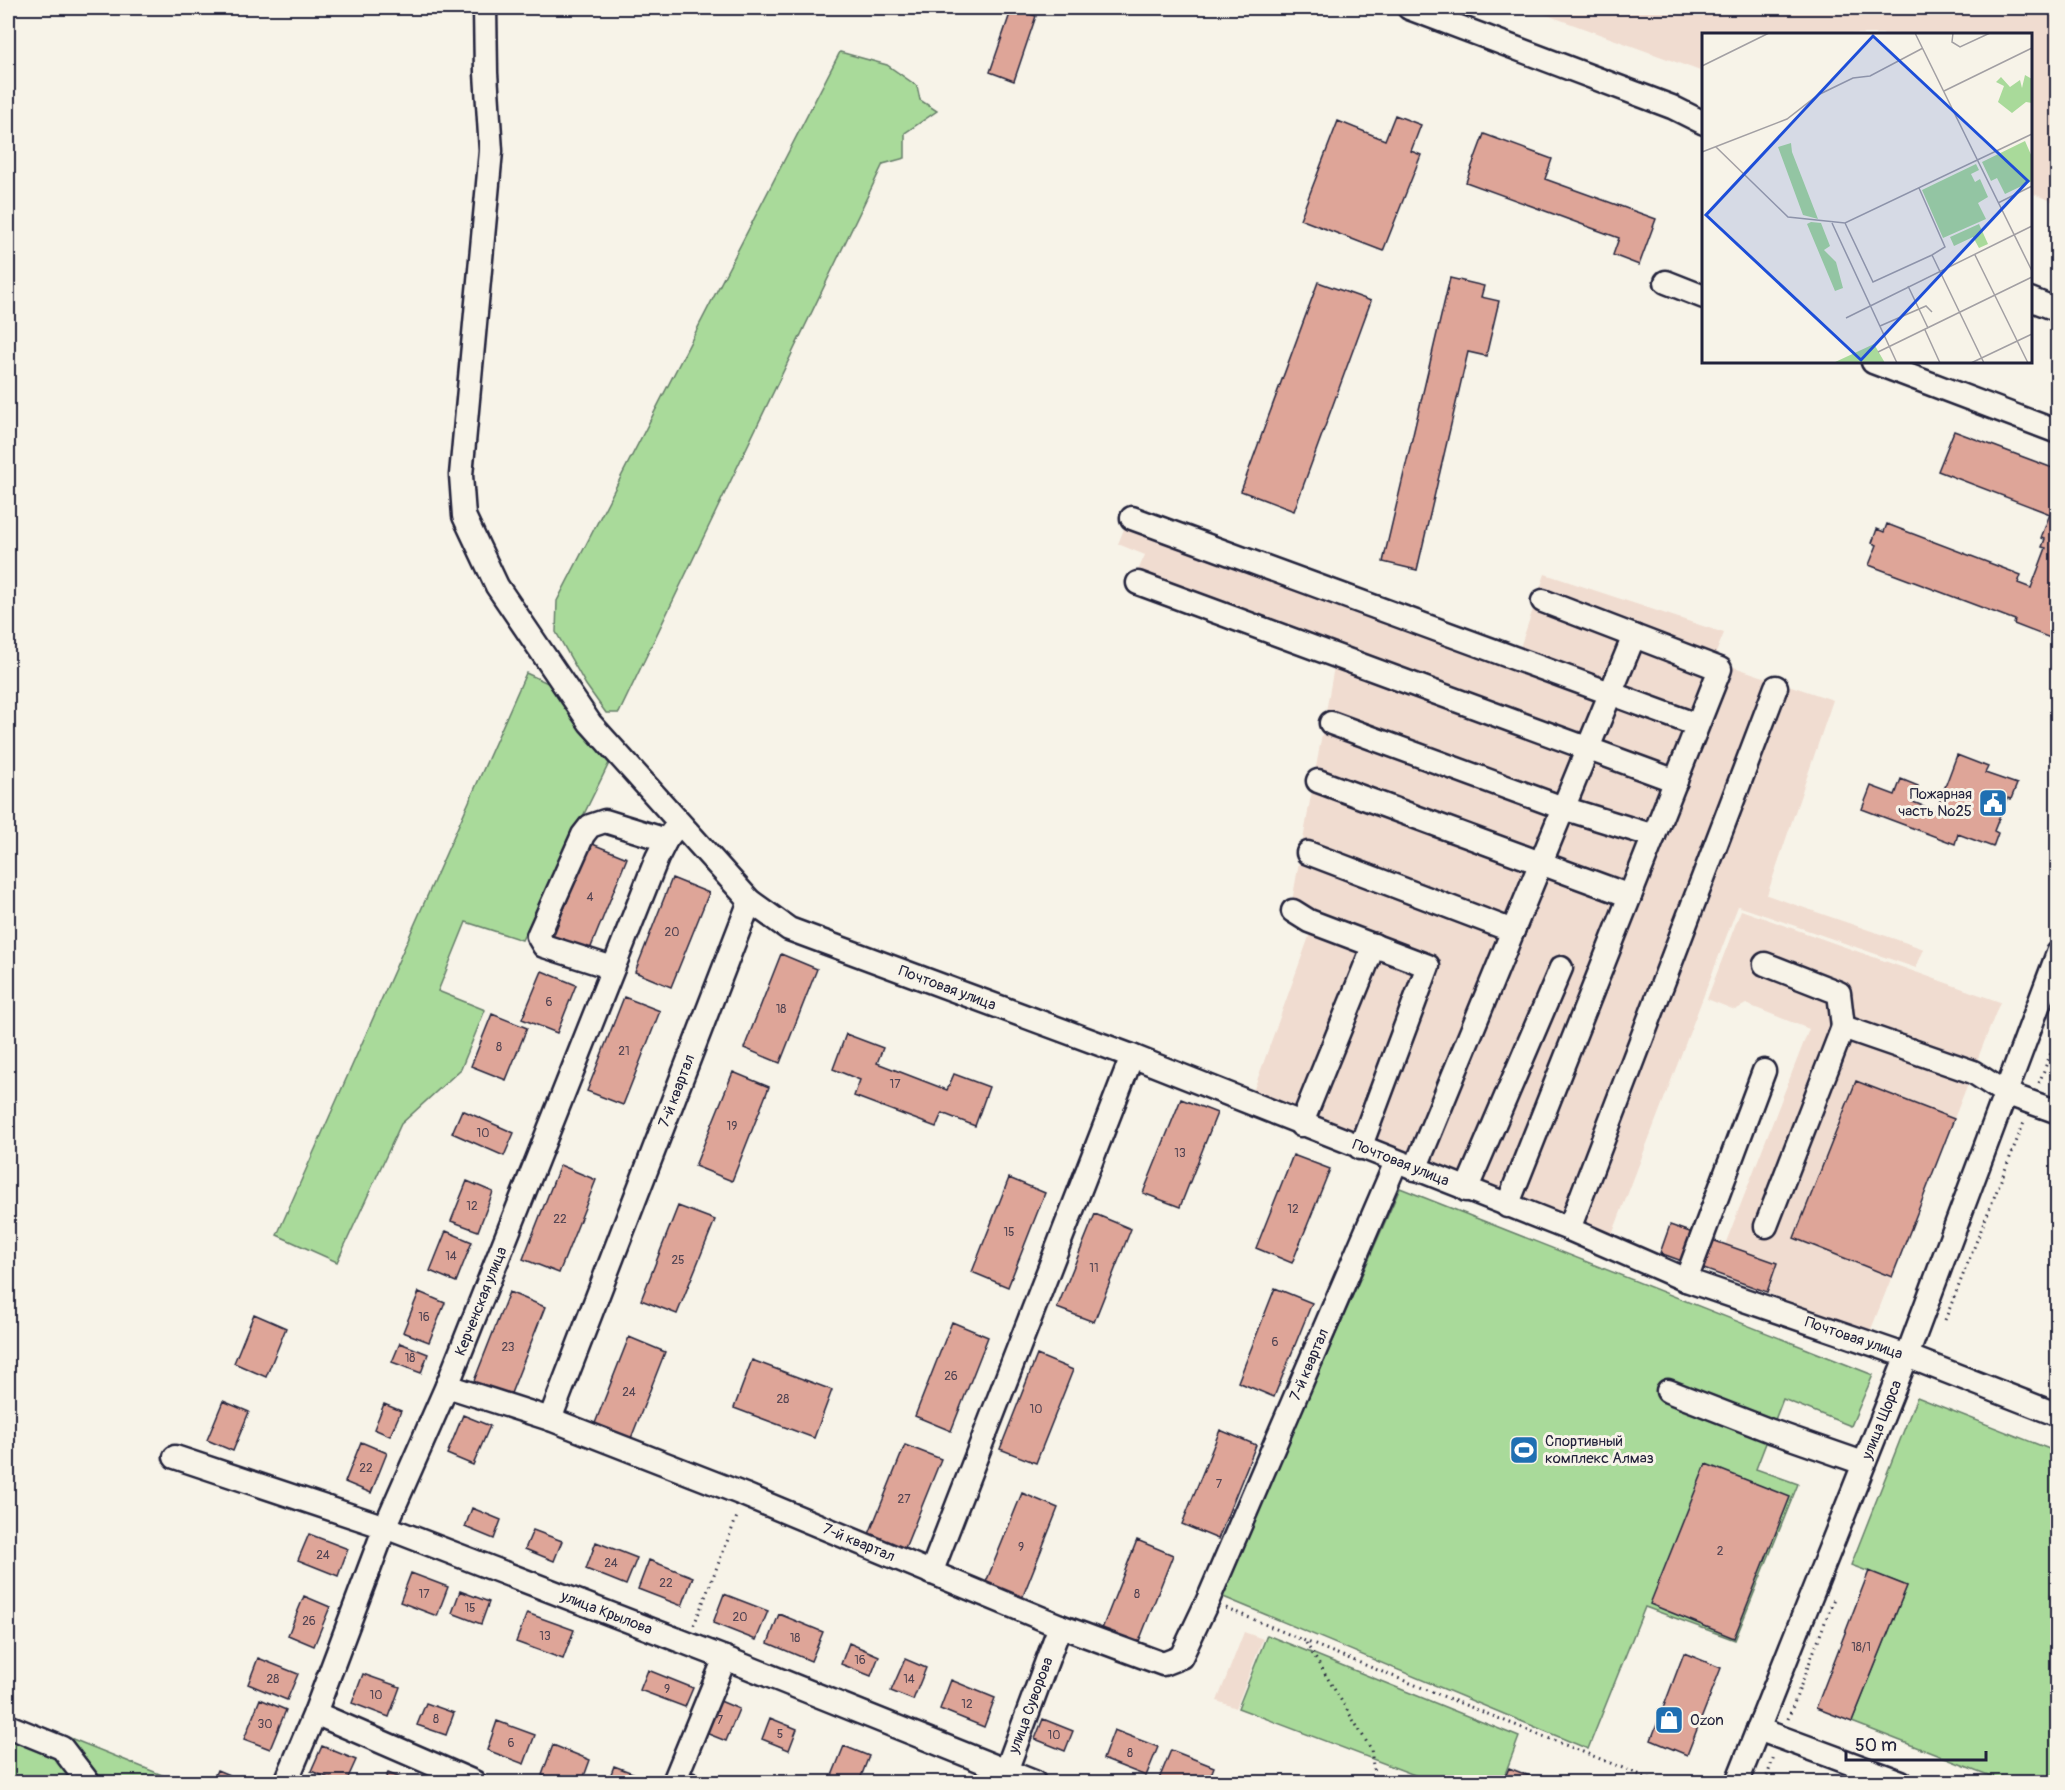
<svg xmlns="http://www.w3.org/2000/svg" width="2065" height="1790" font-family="Pangolin,sans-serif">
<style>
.built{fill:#f0dcd0}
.green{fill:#a9da9a;stroke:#667e6a;stroke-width:1.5}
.building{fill:#dea598;stroke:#22223b;stroke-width:1.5}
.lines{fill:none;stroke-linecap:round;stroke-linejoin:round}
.minor-casing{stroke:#22223b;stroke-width:27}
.path{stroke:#22223b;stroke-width:3;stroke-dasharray:1.5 4.5;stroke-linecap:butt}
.minor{stroke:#f7f3e8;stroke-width:22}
.labels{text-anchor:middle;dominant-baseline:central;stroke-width:6;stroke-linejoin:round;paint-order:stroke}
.number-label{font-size:12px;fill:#514352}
.poi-label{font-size:15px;fill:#22223b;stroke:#f7f3e8;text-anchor:start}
.street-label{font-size:15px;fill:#22223b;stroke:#f7f3e8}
.inset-road{fill:none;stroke:#a29fa3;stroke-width:1.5}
.view{fill:#1d4ed8;fill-opacity:0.15;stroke:#1d4ed8;stroke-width:3}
.inset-edge{fill:none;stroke:#22223b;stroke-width:3}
</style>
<rect width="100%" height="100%" fill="#f7f3e8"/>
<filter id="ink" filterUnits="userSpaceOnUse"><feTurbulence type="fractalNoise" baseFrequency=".0167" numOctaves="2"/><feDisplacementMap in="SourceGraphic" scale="12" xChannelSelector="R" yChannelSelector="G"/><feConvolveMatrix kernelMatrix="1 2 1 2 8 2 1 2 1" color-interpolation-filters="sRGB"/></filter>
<g filter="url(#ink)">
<path class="built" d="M1528,8H2057V203L2031,193L2030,34H1704L1703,72Z
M1126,524L1514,665L1545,574L1724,633L1713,660L1833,700L1767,895L1924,949L1916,968L1738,906L1612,1235L1250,1100L1315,920L1291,907L1337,650L1136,575L1145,555L1118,544Z
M1741,910L2000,1002L1870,1332L1714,1273L1809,1029L1746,1004L1735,1010L1707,999Z
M1244,1632L1263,1639L1236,1708L1217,1701Z"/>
<path class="green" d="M840,52L887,65L917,86L920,100L937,111L905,133V158L883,164L619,713H606L586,685L556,632L557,601Z
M526,673L561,689L612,757L522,940L466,922L438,991L485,1010L461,1069L401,1124L337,1262L277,1235Z
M1400,1188L1873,1375L1851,1426L1783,1399L1756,1469L1798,1484L1735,1640L1645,1607L1588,1749L1221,1596Z
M1917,1397L2057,1452V1782H2006L1852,1722L1907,1586L1851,1565Z
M1267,1635L1519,1737L1502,1782H1433L1238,1708Z
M8,1713L167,1777L166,1782H8Z"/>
<path class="building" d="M1012,8L1036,16L1014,81L990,72Z
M1395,115L1421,125L1411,151L1421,155L1383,251L1300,219L1338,121L1385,140Z
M1484,134L1552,159L1545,179L1656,219L1639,265L1613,255L1619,238L1466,182Z
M1450,278L1484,286L1481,297L1499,301L1486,356L1468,352L1417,570L1383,562Z
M1318,282L1371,301L1294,511L1241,491Z
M1954,431L2058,470V641L2014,624L2015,620L1869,565L1877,545L1872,543L1877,529L1884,532L1887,524L2021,575L2018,583L2031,588L2046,548L2042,547L2045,539L2041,538L2050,514L1938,471Z
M1957,755L1988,767L1985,773L2017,784L2011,799L2007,798L1994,831L1998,833L1993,847L1958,834L1955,844L1862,809L1871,786L1895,795L1901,779L1918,786L1913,802L1936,811Z
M590,843L627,858L589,952L553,937Z
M672,878L709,893L671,987L635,972Z
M781,954L817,969L780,1063L744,1048Z
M542,971L576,985L557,1033L522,1019Z
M624,997L660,1011L623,1105L587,1091Z
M492,1014L527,1028L506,1080L471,1066Z
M846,1034L883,1048L877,1063L947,1090L954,1074L989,1087L975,1126L942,1113L936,1127L854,1096L860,1080L833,1069Z
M733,1072L769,1087L732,1181L695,1166Z
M1856,1081L1954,1119L1892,1277L1794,1238Z
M1181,1099L1217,1113L1180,1207L1143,1193Z
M462,1110L514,1133L504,1156L452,1133Z
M1293,1155L1330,1169L1292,1263L1256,1248Z
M560,1165L596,1180L559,1273L523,1259Z
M1009,1178L1045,1193L1008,1287L972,1272Z
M467,1181L493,1192L478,1231L451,1221Z
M678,1206L715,1220L677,1314L641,1300Z
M1095,1214L1131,1229L1094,1322L1057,1308Z
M1670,1225L1777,1263L1767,1292L1660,1253Z
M446,1231L472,1242L456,1282L430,1271Z
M1275,1288L1312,1303L1274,1397L1238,1382Z
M419,1292L445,1303L429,1342L403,1332Z
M509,1292L545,1307L508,1401L472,1386Z
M254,1314L286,1328L266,1377L234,1363Z
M952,1322L988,1337L951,1431L915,1416Z
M629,1337L665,1352L628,1446L592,1431Z
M400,1343L428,1354L421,1373L392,1362Z
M1037,1355L1073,1370L1036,1463L1000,1449Z
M752,1360L832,1390L814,1438L734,1408Z
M223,1401L249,1412L233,1451L207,1440Z
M384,1404L401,1411L390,1436L374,1429Z
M463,1415L490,1426L473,1465L447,1454Z
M1220,1430L1256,1445L1218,1539L1182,1524Z
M361,1442L387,1453L371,1493L345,1482Z
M905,1445L941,1459L903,1553L867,1539Z
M1706,1464L1790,1497L1734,1638L1650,1604Z
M1022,1493L1058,1508L1021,1601L984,1587Z
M472,1508L501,1520L494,1539L465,1527Z
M533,1530L562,1541L554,1561L525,1549Z
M309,1534L348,1549L338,1576L298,1560Z
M1137,1540L1173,1555L1136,1649L1100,1634Z
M596,1542L637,1558L626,1585L586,1569Z
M649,1560L693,1577L682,1606L638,1589Z
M1869,1571L1907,1586L1852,1722L1816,1708Z
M411,1573L448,1587L437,1616L400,1602Z
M460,1591L489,1602L481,1624L452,1613Z
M724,1594L768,1611L756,1640L713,1623Z
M304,1596L330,1607L314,1646L288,1635Z
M527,1613L574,1630L563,1659L516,1642Z
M779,1614L823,1632L811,1661L768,1643Z
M849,1643L879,1656L871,1676L841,1664Z
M1684,1653L1721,1668L1687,1755L1651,1740Z
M258,1658L298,1674L287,1700L248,1684Z
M905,1659L926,1668L913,1700L891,1691Z
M648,1670L693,1688L685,1707L640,1690Z
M363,1674L400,1687L389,1717L352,1703Z
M951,1680L995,1698L984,1727L940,1709Z
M713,1698L739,1709L726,1741L701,1731Z
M260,1699L286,1710L270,1749L244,1739Z
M426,1703L454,1713L446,1735L417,1725Z
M770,1718L797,1729L789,1750L762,1739Z
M1043,1719L1073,1731L1065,1751L1035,1739Z
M497,1721L535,1735L524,1764L487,1750Z
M1114,1730L1158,1747L1146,1776L1103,1759Z
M553,1745L590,1760L582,1782H563L542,1775Z
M322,1746L356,1760L346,1782H339L311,1771Z
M844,1746L869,1756L859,1782H842L831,1778Z
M1171,1750L1214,1767L1208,1782H1169L1159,1779Z
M614,1766L651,1780L650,1782H608Z
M1509,1768L1545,1782H1503Z
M217,1770L246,1782H212Z
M693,1772L718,1782H689Z
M388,1773L411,1782H384Z"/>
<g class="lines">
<g class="minor-casing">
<g id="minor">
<path id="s1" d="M485,8L486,73L491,151L461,475L464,516L497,586L590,723L750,901L789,929L1132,1056L1569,1229L1686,1280L1907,1356L2058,1415"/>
<path d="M1409,8L1672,107L1704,123"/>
<path d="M1666,282L1704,297"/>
<path d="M2030,299L2058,310"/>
<path d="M1873,362L2058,432"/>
<path d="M1132,518L1697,725"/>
<path d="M1138,583L1676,781"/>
<path d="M1331,723L1563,808L1654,836"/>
<path d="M1318,781L1630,896"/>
<path d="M1308,853L1513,931"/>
<path id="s2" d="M750,901L550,1419L745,1495L1060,1626L1163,1664L1181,1657L1208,1600L1396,1162"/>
<path d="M1293,911L1309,921L1428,966L1360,1148"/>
<path d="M1765,964L1839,993L1843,1027"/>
<path d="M613,968L544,946L538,936L583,835L590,826L605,821L666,840"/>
<path d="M1301,1125L1374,945"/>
<path d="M1415,1169L1634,636"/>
<path d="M1466,1190L1561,968"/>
<path d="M1507,1206L1720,669L1543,601"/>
<path d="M1766,1226L1843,1027L1973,1072L2005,1093L2058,1112"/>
<path d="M1569,1229L1776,687"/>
<path d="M1686,1280L1764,1071"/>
<path d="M447,1386L550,1419"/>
<path d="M1668,1391L1771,1431L1863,1463"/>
<path id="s3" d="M175,1457L385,1527L725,1658L1034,1782"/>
<path d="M931,1573L1132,1056"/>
<path d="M315,1713L474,1782"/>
<path d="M8,1726L62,1748L88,1782"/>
<path d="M1758,1729L1901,1782"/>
<path id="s4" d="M286,1782L315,1713L385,1527L447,1386L657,858L666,840L679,823"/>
<path d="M674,1782L725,1658"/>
<path id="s5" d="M1002,1782L1060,1626"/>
<path id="s6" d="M1737,1782L1907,1356L2058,953"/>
</g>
</g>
<path class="path" d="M2039,1083L2058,1035
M1945,1320L2025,1120
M1226,1608L1305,1641L1658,1782
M694,1625L738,1514
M1306,1643L1371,1749L1375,1782
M1788,1719L1835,1596
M1765,1782L1774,1756"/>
<use href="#minor" class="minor"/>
</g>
</g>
<defs>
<g id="civic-square" transform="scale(1.5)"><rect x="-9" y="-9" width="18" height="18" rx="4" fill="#1f6fb2" stroke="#f7f3e8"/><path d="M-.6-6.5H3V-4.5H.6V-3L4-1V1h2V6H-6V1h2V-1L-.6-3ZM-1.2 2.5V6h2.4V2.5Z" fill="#fff"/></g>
<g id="stadium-square" transform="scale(1.5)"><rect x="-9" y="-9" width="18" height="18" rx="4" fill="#1f6fb2" stroke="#f7f3e8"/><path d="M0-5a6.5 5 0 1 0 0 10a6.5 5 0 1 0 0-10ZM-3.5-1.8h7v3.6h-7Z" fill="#fff"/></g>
<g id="shop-square" transform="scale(1.5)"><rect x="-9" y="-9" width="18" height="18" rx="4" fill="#1f6fb2" stroke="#f7f3e8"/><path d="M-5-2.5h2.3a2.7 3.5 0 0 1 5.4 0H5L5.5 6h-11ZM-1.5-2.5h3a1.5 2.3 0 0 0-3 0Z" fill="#fff"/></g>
</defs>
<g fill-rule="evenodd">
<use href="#civic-square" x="1993" y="803"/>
<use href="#stadium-square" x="1524" y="1450"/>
<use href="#shop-square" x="1669" y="1720"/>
</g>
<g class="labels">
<g class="number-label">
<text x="590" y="897">4</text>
<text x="672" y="932">20</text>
<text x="549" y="1002">6</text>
<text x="781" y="1009">18</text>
<text x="499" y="1047">8</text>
<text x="624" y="1051">21</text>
<text x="895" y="1084">17</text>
<text x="732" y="1126">19</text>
<text x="483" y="1133">10</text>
<text x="1180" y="1153">13</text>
<text x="472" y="1206">12</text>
<text x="1293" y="1209">12</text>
<text x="560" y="1219">22</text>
<text x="1009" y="1232">15</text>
<text x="451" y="1256">14</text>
<text x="678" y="1260">25</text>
<text x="1094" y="1268">11</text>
<text x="424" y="1317">16</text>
<text x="1275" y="1342">6</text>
<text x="508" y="1347">23</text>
<text x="410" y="1358">18</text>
<text x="951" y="1376">26</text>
<text x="629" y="1392">24</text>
<text x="783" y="1399">28</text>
<text x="1036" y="1409">10</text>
<text x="366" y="1468">22</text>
<text x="1219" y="1484">7</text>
<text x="904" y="1499">27</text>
<text x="1021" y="1547">9</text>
<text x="1720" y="1551">2</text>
<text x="323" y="1555">24</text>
<text x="611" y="1563">24</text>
<text x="666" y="1583">22</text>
<text x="424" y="1594">17</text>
<text x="1137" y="1594">8</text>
<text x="470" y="1608">15</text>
<text x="740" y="1617">20</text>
<text x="309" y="1621">26</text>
<text x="545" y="1636">13</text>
<text x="795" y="1638">18</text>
<text x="1861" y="1647">18/1</text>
<text x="860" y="1660">16</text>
<text x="273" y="1679">28</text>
<text x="909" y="1679">14</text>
<text x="667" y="1689">9</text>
<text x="376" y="1695">10</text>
<text x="967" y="1704">12</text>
<text x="436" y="1719">8</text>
<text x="720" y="1720">7</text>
<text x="265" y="1724">30</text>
<text x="780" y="1734">5</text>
<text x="1054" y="1735">10</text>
<text x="511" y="1743">6</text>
<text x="1130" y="1753">8</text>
</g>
<g class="poi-label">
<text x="1972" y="794" text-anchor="end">Пожарная<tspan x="1972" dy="17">часть №25</tspan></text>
<text x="1545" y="1441">Спортивный<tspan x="1545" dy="17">комплекс Алмаз</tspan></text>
<text x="1690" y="1720">Ozon</text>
</g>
<g class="street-label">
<text stroke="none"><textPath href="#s1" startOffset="1209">Почтовая улица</textPath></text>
<text transform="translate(677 1091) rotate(-69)">7-й квартал</text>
<text stroke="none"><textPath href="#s1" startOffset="1695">Почтовая улица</textPath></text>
<text stroke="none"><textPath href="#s4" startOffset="519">Керченская улица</textPath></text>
<text stroke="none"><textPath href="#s1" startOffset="2181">Почтовая улица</textPath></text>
<text stroke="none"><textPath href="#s2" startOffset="1554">7-й квартал</textPath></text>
<text stroke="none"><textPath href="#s6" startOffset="390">улица Щорса</textPath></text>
<text stroke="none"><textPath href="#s2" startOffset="888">7-й квартал</textPath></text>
<text stroke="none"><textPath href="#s3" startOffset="459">улица Крылова</textPath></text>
<text stroke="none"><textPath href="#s5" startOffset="82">улица Суворова</textPath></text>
</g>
</g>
<g transform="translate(1702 33)">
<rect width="330" height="330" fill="#f7f3e8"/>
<path d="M323,42L330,46V70L324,69L310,80L296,69L302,53L294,49L299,44L308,54L318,47L320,55ZM323,108L330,124V148L303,161L295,145L289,148L280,129ZM89,110L90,119L116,186L101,182L76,114ZM274,131L277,137L269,141L273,149L278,146L286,164L276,170L284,186L241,205L220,157ZM109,189L119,190L128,213L122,217L134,229L141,255L133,258L105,191ZM277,191L286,211L277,215L271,204L252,213L248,204ZM172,311L183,330H131Z" fill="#a9da9a"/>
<path class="inset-road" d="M213,0L330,238M251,0L250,9L258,14L288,0M0,33L67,0M242,58L330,15M14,114L86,184L143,190L330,101M0,119L85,86L116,62L151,45L168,43L221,15M296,170L330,153M130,190L195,330M143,190L171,249L230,222L243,214L217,155M230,222L282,330M273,222L326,330M206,253L226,295M144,285L330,193M178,293L224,273L230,279M223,297L238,330M176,319L330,244M269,330L330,301"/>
<path class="view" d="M171,3L326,148L159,327L4,182Z"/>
<rect width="330" height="330" class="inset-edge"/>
</g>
<rect width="2065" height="1790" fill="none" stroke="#f7f3e8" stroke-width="30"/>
<rect x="15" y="15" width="2035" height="1760" fill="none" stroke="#22223b" stroke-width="2" filter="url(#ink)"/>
<path d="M1846 1751v9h140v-9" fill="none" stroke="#22223b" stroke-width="3"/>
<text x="1855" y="1751" font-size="18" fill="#22223b" stroke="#f7f3e8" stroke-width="4.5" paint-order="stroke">50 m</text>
</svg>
